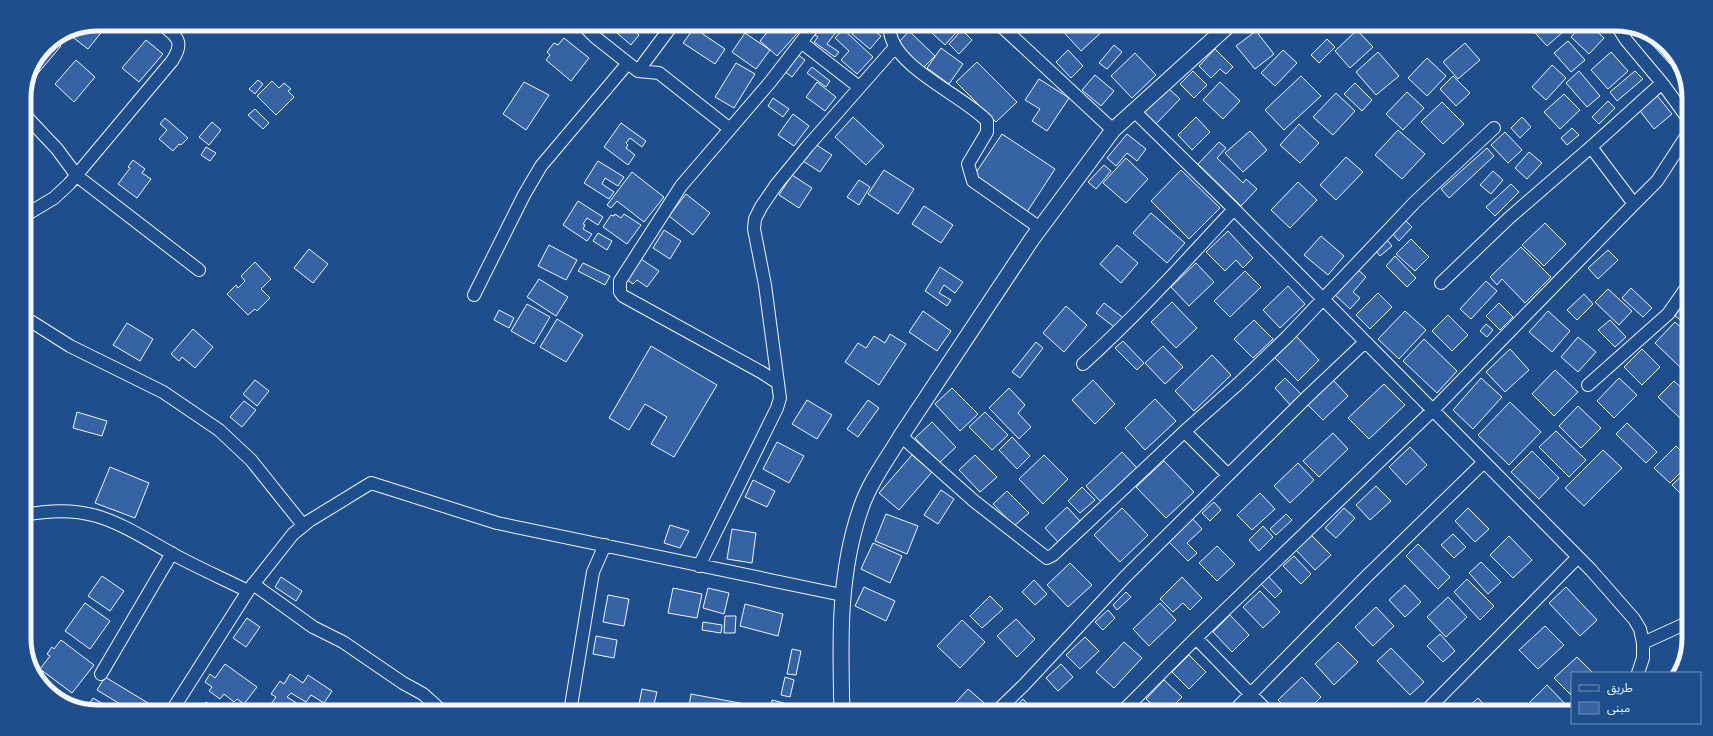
<svg xmlns="http://www.w3.org/2000/svg" width="1713" height="736" font-family="Jost,'Noto Sans Arabic',sans-serif">
<style>
.building{fill:#3563a3;stroke:#f2f6ff}
.lines{fill:none;stroke-linecap:round;stroke-linejoin:round}
.minor-casing{stroke:#f2f6ff;stroke-width:14}
.tertiary-casing{stroke:#f2f6ff;stroke-width:17}
.minor{stroke:#1f4e8c;stroke-width:12}
.tertiary{stroke:#1f4e8c;stroke-width:15}
.rim{fill:none;stroke:#f2f6ff;stroke-width:5}
</style>
<rect width="100%" height="100%" fill="#1f4e8c"/>
<path class="building" d="M98,24H108L88,49L66,32L70,30Z
M614,24H637L632,29L639,35L631,45L611,28Z
M774,24H798L802,28L777,56L760,41Z
M819,24H833L839,28L827,44L839,52L835,57L814,42L818,37L812,33Z
M861,24H866L881,36L870,49L852,34Z
M922,24H964L945,45Z
M1060,24H1083L1087,28L1091,24H1106L1108,26L1081,51L1058,26Z
M1527,24H1558L1564,31L1547,46Z
M1583,24H1589L1604,38L1589,54L1571,37Z
M694,28L725,49L715,64L683,43Z
M843,29L873,57L857,74L841,60L849,51L835,38Z
M1638,29L1643,30L1674,53L1676,59L1670,64Z
M962,30L972,40L959,54L949,44Z
M1357,30L1373,47L1350,68L1335,51Z
M909,31L935,56L923,68L898,43Z
M1256,31L1274,54L1255,69L1236,46Z
M745,33L770,50L756,69L732,52Z
M564,38L589,58L571,81L546,60L550,55L547,52L554,43L558,45Z
M1327,39L1335,47L1319,63L1311,55Z
M54,40L61,46L29,84L46,46Z
M146,40L163,54L139,82L122,68Z
M1568,41L1585,60L1571,72L1554,53Z
M1465,43L1480,60L1458,79L1443,62Z
M1114,45L1122,52L1107,69L1099,63Z
M941,48L963,64L949,84L927,68Z
M1215,49L1233,67L1226,74L1220,69L1211,78L1199,66Z
M1068,50L1083,66L1071,78L1056,62Z
M1283,50L1297,63L1275,86L1261,73Z
M1378,52L1399,76L1376,95L1356,72Z
M1611,52L1628,71L1608,89L1591,70Z
M1135,53L1156,75L1132,98L1111,76Z
M797,54L805,60L792,77L784,71Z
M1427,58L1446,76L1427,96L1408,78Z
M76,60L95,77L74,102L55,84Z
M977,62L1017,102L996,122L956,82Z
M736,63L755,74L734,108L715,97Z
M1552,65L1566,78L1546,100L1532,87Z
M812,67L830,81L826,87L807,73Z
M1193,71L1207,85L1194,98L1180,84Z
M1579,71L1600,96L1587,107L1566,83Z
M1635,71L1643,79L1617,101L1610,92Z
M1095,75L1114,91L1101,106L1082,90Z
M1301,76L1321,96L1284,130L1265,110Z
M1453,76L1470,93L1456,106L1440,89Z
M1039,79L1069,98L1047,131L1032,121L1040,109L1025,100Z
M258,80L263,84L255,94L249,89Z
M272,81L279,88L284,83L291,89L288,91L294,97L276,115L257,96Z
M524,82L549,95L526,130L503,114Z
M817,82L836,97L825,111L806,97Z
M1220,82L1240,101L1223,119L1203,100Z
M1355,83L1372,100L1362,111L1344,94Z
M1168,88L1180,99L1156,124L1144,113Z
M1407,92L1424,108L1403,130L1386,114Z
M1336,93L1355,111L1333,135L1313,117Z
M1655,93L1672,114L1654,129L1637,107Z
M1564,94L1580,110L1560,129L1544,112Z
M773,98L789,109L783,117L768,106Z
M1608,101L1615,108L1599,124L1592,117Z
M1442,102L1464,124L1443,144L1421,122Z
M255,109L269,123L263,129L248,115Z
M793,114L809,126L794,146L778,135Z
M853,117L884,146L866,165L835,137Z
M1196,117L1210,132L1192,150L1178,135Z
M1522,117L1531,127L1520,138L1511,128Z
M165,118L188,138L181,145L179,144L173,151L159,139L167,130L160,124Z
M212,122L221,130L209,145L199,137Z
M621,123L646,141L642,147L630,138L626,143L628,145L626,148L635,155L628,165L604,147Z
M1299,124L1319,143L1300,163L1280,145Z
M1572,128L1579,135L1567,145L1561,138Z
M1398,130L1425,154L1402,179L1375,155Z
M1250,131L1267,150L1243,172L1225,153Z
M1505,132L1522,150L1508,163L1491,145Z
M1002,134L1055,169L1027,212L973,177Z
M1127,134L1146,149L1137,161L1127,153L1116,166L1107,158Z
M1219,142L1226,148L1217,158L1243,183L1246,179L1257,189L1241,206L1198,164Z
M815,144L832,155L820,172L803,161Z
M206,147L216,153L210,161L201,155Z
M1487,148L1494,156L1449,198L1441,189Z
M1529,152L1542,163L1527,179L1515,168Z
M1346,157L1363,172L1336,200L1320,185Z
M1126,158L1148,179L1126,203L1103,183Z
M133,160L145,169L142,173L151,179L137,198L118,184L130,168L128,167Z
M598,161L624,177L618,186L605,178L602,184L614,192L609,199L584,183Z
M1104,165L1111,171L1096,189L1088,182Z
M884,170L914,189L898,214L868,194Z
M1181,170L1220,208L1189,239L1151,201Z
M1493,171L1503,180L1491,194L1480,185Z
M632,172L664,197L644,222L617,201L611,208L607,205Z
M792,175L812,188L799,208L779,195Z
M859,180L870,187L859,205L847,197Z
M1298,182L1317,200L1290,228L1271,210Z
M1511,184L1519,192L1495,216L1486,207Z
M686,194L710,213L693,235L669,216Z
M578,201L603,217L598,225L587,218L583,224L585,225L583,229L592,234L587,241L563,225Z
M924,206L953,225L941,243L912,224Z
M1151,213L1185,243L1167,263L1133,233Z
M615,214L621,218L624,214L641,225L627,244L603,227L611,215L614,216Z
M1405,220L1412,227L1399,241L1392,233Z
M1545,223L1566,244L1544,266L1522,245Z
M664,230L681,241L670,259L653,248Z
M1228,231L1253,258L1243,268L1236,260L1225,271L1206,252Z
M598,233L612,241L607,250L593,241Z
M1321,236L1344,256L1328,275L1304,255Z
M1411,239L1429,257L1415,271L1396,254Z
M1387,240L1392,246L1380,256L1375,250Z
M549,245L577,260L566,280L538,266Z
M1117,245L1138,263L1121,283L1100,264Z
M1521,247L1551,277L1525,303L1502,279L1497,285L1490,277Z
M309,249L328,264L313,283L294,268Z
M1608,250L1618,260L1598,279L1588,268Z
M1395,256L1416,278L1407,287L1386,266Z
M641,259L659,271L647,287L637,280L633,284L625,278L635,268Z
M255,262L271,279L261,289L270,298L257,311L255,309L248,315L227,294L236,285L238,288L245,281L241,276Z
M583,263L610,276L605,285L578,271Z
M1196,263L1214,282L1189,306L1171,287Z
M940,267L963,282L955,293L944,285L939,293L951,300L947,306L925,291Z
M1356,268L1366,277L1353,292L1360,298L1350,309L1333,293Z
M1245,271L1261,287L1230,317L1214,301Z
M539,279L568,297L556,316L527,297Z
M1486,281L1497,291L1471,319L1460,309Z
M1288,286L1305,304L1280,328L1263,310Z
M1631,288L1652,308L1643,317L1622,298Z
M1608,289L1632,311L1619,325L1595,302Z
M1378,293L1392,307L1370,329L1356,315Z
M1584,294L1593,304L1577,320L1567,310Z
M1689,295V326L1675,316Z
M1172,302L1197,328L1176,348L1151,322Z
M1104,303L1126,320L1118,330L1096,313Z
M1499,303L1513,317L1500,330L1486,316Z
M527,304L550,317L534,344L511,331Z
M1066,306L1087,325L1064,352L1043,333Z
M499,310L514,318L509,328L494,320Z
M923,311L951,331L937,351L909,332Z
M1405,311L1426,330L1399,359L1378,339Z
M1548,311L1570,331L1552,352L1529,332Z
M1448,315L1468,335L1452,351L1432,331Z
M557,319L583,335L566,362L540,347Z
M1254,320L1273,339L1253,358L1234,339Z
M1610,320L1626,337L1615,347L1598,330Z
M1675,322L1689,335V362L1682,369L1655,343Z
M127,323L153,339L140,361L113,345Z
M1486,324L1493,330L1487,337L1480,331Z
M193,329L213,347L195,368L182,357L179,361L171,354Z
M890,334L906,344L879,385L845,362L858,343L866,348L874,336L885,343Z
M1296,336L1319,360L1298,381L1274,357Z
M1578,337L1596,352L1578,372L1561,357Z
M1424,339L1457,371L1437,393L1403,361Z
M1123,341L1144,363L1137,370L1115,348Z
M1036,342L1043,348L1020,378L1012,372Z
M651,346L717,385L674,457L651,444L667,417L645,404L629,430L609,418Z
M1163,346L1183,367L1165,384L1145,363Z
M1510,349L1529,370L1505,392L1486,372Z
M1642,349L1660,367L1642,385L1624,367Z
M1212,355L1231,375L1194,411L1175,391Z
M1555,370L1578,392L1554,416L1532,394Z
M1285,378L1303,396L1292,407L1275,388Z
M1481,378L1502,397L1473,429L1453,410Z
M1619,378L1637,395L1614,418L1597,401Z
M255,380L269,391L257,406L243,394Z
M1093,380L1115,404L1095,424L1072,400Z
M1333,380L1348,396L1323,420L1307,404Z
M1674,381L1689,395V409L1680,418L1658,397Z
M1384,384L1405,405L1369,439L1348,418Z
M952,388L978,414L960,431L935,404Z
M1009,388L1025,405L1018,413L1031,427L1019,439L989,408Z
M1155,399L1176,421L1145,450L1125,428Z
M807,400L832,415L817,439L792,424Z
M868,400L879,408L858,437L847,429Z
M244,401L256,410L242,427L230,417Z
M1510,402L1541,432L1509,465L1478,435Z
M1578,406L1601,428L1581,448L1559,426Z
M77,412L107,421L102,436L73,428Z
M985,412L1008,435L992,450L969,427Z
M932,422L956,447L939,463L915,438Z
M1627,423L1657,452L1646,463L1616,434Z
M1556,431L1586,460L1569,477L1539,447Z
M1333,433L1348,449L1319,477L1303,461Z
M1012,437L1030,456L1017,469L999,450Z
M777,442L804,456L789,483L763,469Z
M1676,446L1689,459V464L1670,483L1654,468Z
M1410,447L1427,465L1406,485L1389,467Z
M1603,450L1622,468L1584,506L1565,488Z
M1532,451L1559,478L1539,499L1511,472Z
M1122,452L1138,469L1102,503L1086,486Z
M912,455L932,472L899,510L879,493Z
M975,455L997,477L980,492L959,470Z
M1044,455L1068,479L1043,504L1019,479Z
M1164,461L1194,492L1166,518L1136,487Z
M1298,463L1314,480L1290,503L1274,486Z
M110,467L149,483L135,518L95,503Z
M1689,469V502L1672,485Z
M753,480L775,491L767,507L745,497Z
M1376,486L1391,501L1370,520L1356,505Z
M1082,487L1095,500L1080,513L1068,501Z
M941,490L954,499L938,524L924,515Z
M1007,491L1029,513L1014,526L993,504Z
M1260,493L1275,509L1252,530L1237,515Z
M1214,502L1221,510L1210,521L1202,513Z
M1067,507L1080,521L1058,542L1045,528Z
M1122,508L1148,535L1120,562L1094,535Z
M1344,508L1355,518L1336,538L1325,528Z
M1468,508L1489,529L1475,542L1455,521Z
M886,514L918,526L907,554L875,541Z
M1286,514L1292,520L1276,535L1270,529Z
M1192,518L1202,529L1187,543L1197,553L1188,561L1168,541Z
M670,525L689,531L680,548L664,543Z
M1263,526L1273,537L1259,551L1249,540Z
M732,529L756,533L752,563L727,559Z
M1309,533L1331,555L1315,570L1294,548Z
M1453,534L1466,547L1454,558L1441,545Z
M1509,536L1532,560L1513,578L1490,555Z
M873,543L902,556L890,583L861,569Z
M1418,544L1450,577L1438,589L1406,556Z
M1217,546L1235,564L1217,581L1199,563Z
M1294,556L1311,574L1301,584L1283,566Z
M1481,562L1501,582L1488,594L1469,573Z
M1070,563L1092,585L1068,607L1047,585Z
M1267,575L1282,591L1275,598L1259,582Z
M102,576L124,591L110,611L88,596Z
M281,577L302,591L296,601L275,587Z
M1182,577L1202,598L1190,610L1183,603L1173,612L1160,599Z
M1467,579L1494,606L1480,620L1454,592Z
M1034,580L1047,594L1035,605L1022,592Z
M1405,585L1421,602L1405,617L1389,600Z
M864,587L895,601L886,621L855,606Z
M1566,587L1597,620L1580,636L1549,603Z
M673,588L702,594L697,618L668,613Z
M708,588L729,593L724,614L703,608Z
M1260,591L1280,612L1263,628L1243,607Z
M1126,592L1131,597L1117,610L1113,605Z
M608,595L629,599L624,626L603,622Z
M990,596L1003,609L982,628L970,616Z
M1448,597L1467,617L1446,637L1427,617Z
M85,603L110,621L90,649L65,631Z
M1160,603L1176,620L1149,646L1133,629Z
M745,604L783,614L778,636L740,626Z
M1376,607L1394,626L1373,646L1355,627Z
M1108,610L1115,618L1103,630L1095,622Z
M1230,615L1249,635L1232,652L1213,632Z
M725,616H736L735,633H724Z
M247,618L260,627L246,647L233,638Z
M1016,619L1035,639L1017,657L997,636Z
M962,620L985,642L960,668L937,646Z
M703,622L722,625L721,633L702,630Z
M1545,626L1564,645L1538,669L1519,650Z
M1440,634L1455,651L1443,662L1427,646Z
M596,636L617,640L614,658L593,654Z
M1085,637L1099,651L1080,669L1066,655Z
M61,640L94,665L72,693L40,669L50,656L47,654L52,647L54,649Z
M1124,642L1142,658L1114,688L1096,672Z
M1338,642L1358,662L1334,685L1315,664Z
M1391,648L1424,682L1410,695L1377,661Z
M792,649L801,651L796,675L787,674Z
M1189,655L1206,672L1189,689L1172,672Z
M1577,657L1593,673H1572L1571,695L1554,678Z
M225,664L257,687L244,704L237,699L234,702L224,694L220,699L209,691L212,687L205,682L210,674L215,678Z
M1061,664L1073,677L1058,691L1046,678Z
M290,674L303,683L308,675L332,691L324,703L311,695L306,702L291,693L287,697L303,707L300,712H284L271,704L276,697L271,694L280,681L284,684Z
M105,677L148,703L142,712H98L86,709L93,698L115,711L120,704L97,690Z
M785,677L794,680L790,697L781,695Z
M1302,677L1321,697L1306,712H1290L1278,700Z
M1164,680L1182,697L1167,712H1161L1146,699Z
M1547,685L1569,708L1565,712H1534L1527,705Z
M642,689L657,692L652,712L638,709Z
M968,689L990,708L986,712H947Z
M691,694L745,704L744,712H688Z
M1478,698L1491,712H1463Z
M1023,699L1034,711L1033,712H1020L1015,707Z
M772,700L784,703L782,712H770Z
M206,702L219,712H198Z
M1330,703L1338,712H1320Z"/>
<g class="lines">
<g class="minor-casing">
<path id="minor" d="M582,24L595,37L638,71L659,73L730,129
M895,24L890,32C895,68 964,96 987,121V132L968,164L973,181L1040,228
M999,24L1113,130
M1616,24L1626,40L1662,83L1689,120
M801,42L859,87
M638,71L673,24
M1134,111L1234,209L1591,570L1634,619L1640,629L1643,643V658L1638,673
M24,114L57,149L77,176L199,270
M1591,147L1634,204
M24,216L54,198L69,184L172,61C185,42 177,36 161,24
M1441,283L1509,218L1591,147L1662,83
M474,295L524,195L541,166L628,63
M24,317L70,346L163,392L219,430L251,460L303,525
M1083,364C1137,315 1185,262 1234,209
M778,383L765,285L754,229L755,219L761,207L776,185L808,146L895,47
M1588,385L1668,314L1689,284
M1185,431L1238,384L1288,336L1415,202L1494,128
M901,436L974,501L1047,558L1053,555L1185,431L1189,436L1228,475
M24,515C90,502 116,522 171,553C196,567 222,578 248,591
M699,566L777,408L780,398L778,383L761,372L623,296L620,292V281L681,186L771,81L815,24
M253,584L313,627L343,642L403,683L423,694L443,712
M1643,643L1689,622
M101,674L172,553
M171,712L248,591L293,534L309,521L371,483L497,523L842,595
M570,712L593,572L605,545
M996,712L1023,686L1125,577L1308,396L1365,342
M1122,712L1196,638
M1233,712L1367,576L1484,462
M1268,712L1196,638L1433,410L1634,204L1657,181L1689,132
M1425,712L1578,557"/>
</g>
<g class="tertiary-casing">
<path id="tertiary" d="M842,712C840,642 838,571 862,505C871,480 888,458 901,436L1032,239L1113,130L1230,24"/>
</g>
<use href="#minor" class="minor"/>
<use href="#tertiary" class="tertiary"/>
</g>
<path d="M0 0H1713V736H0ZM98 31H1615A67 67 0 0 1 1682 98V638A67 67 0 0 1 1615 705H98A67 67 0 0 1 31 638V98A67 67 0 0 1 98 31Z" fill="#1f4e8c" fill-rule="evenodd"/>
<path class="rim" d="M98 31H1615A67 67 0 0 1 1682 98V638A67 67 0 0 1 1615 705H98A67 67 0 0 1 31 638V98A67 67 0 0 1 98 31Z"/>
<rect x="1571" y="672" width="130" height="52" fill="#1f4e8c" stroke="#7391ba"/>
<rect x="1579" y="685" width="20" height="6" fill="#1f4e8c" stroke="#7391ba"/>
<text x="1607" y="692" font-size="12" fill="#f2f6ff">طريق</text>
<rect x="1579" y="702" width="20" height="12" fill="#3563a3" stroke="#7391ba"/>
<text x="1607" y="712" font-size="12" fill="#f2f6ff">مبنى</text>
</svg>
